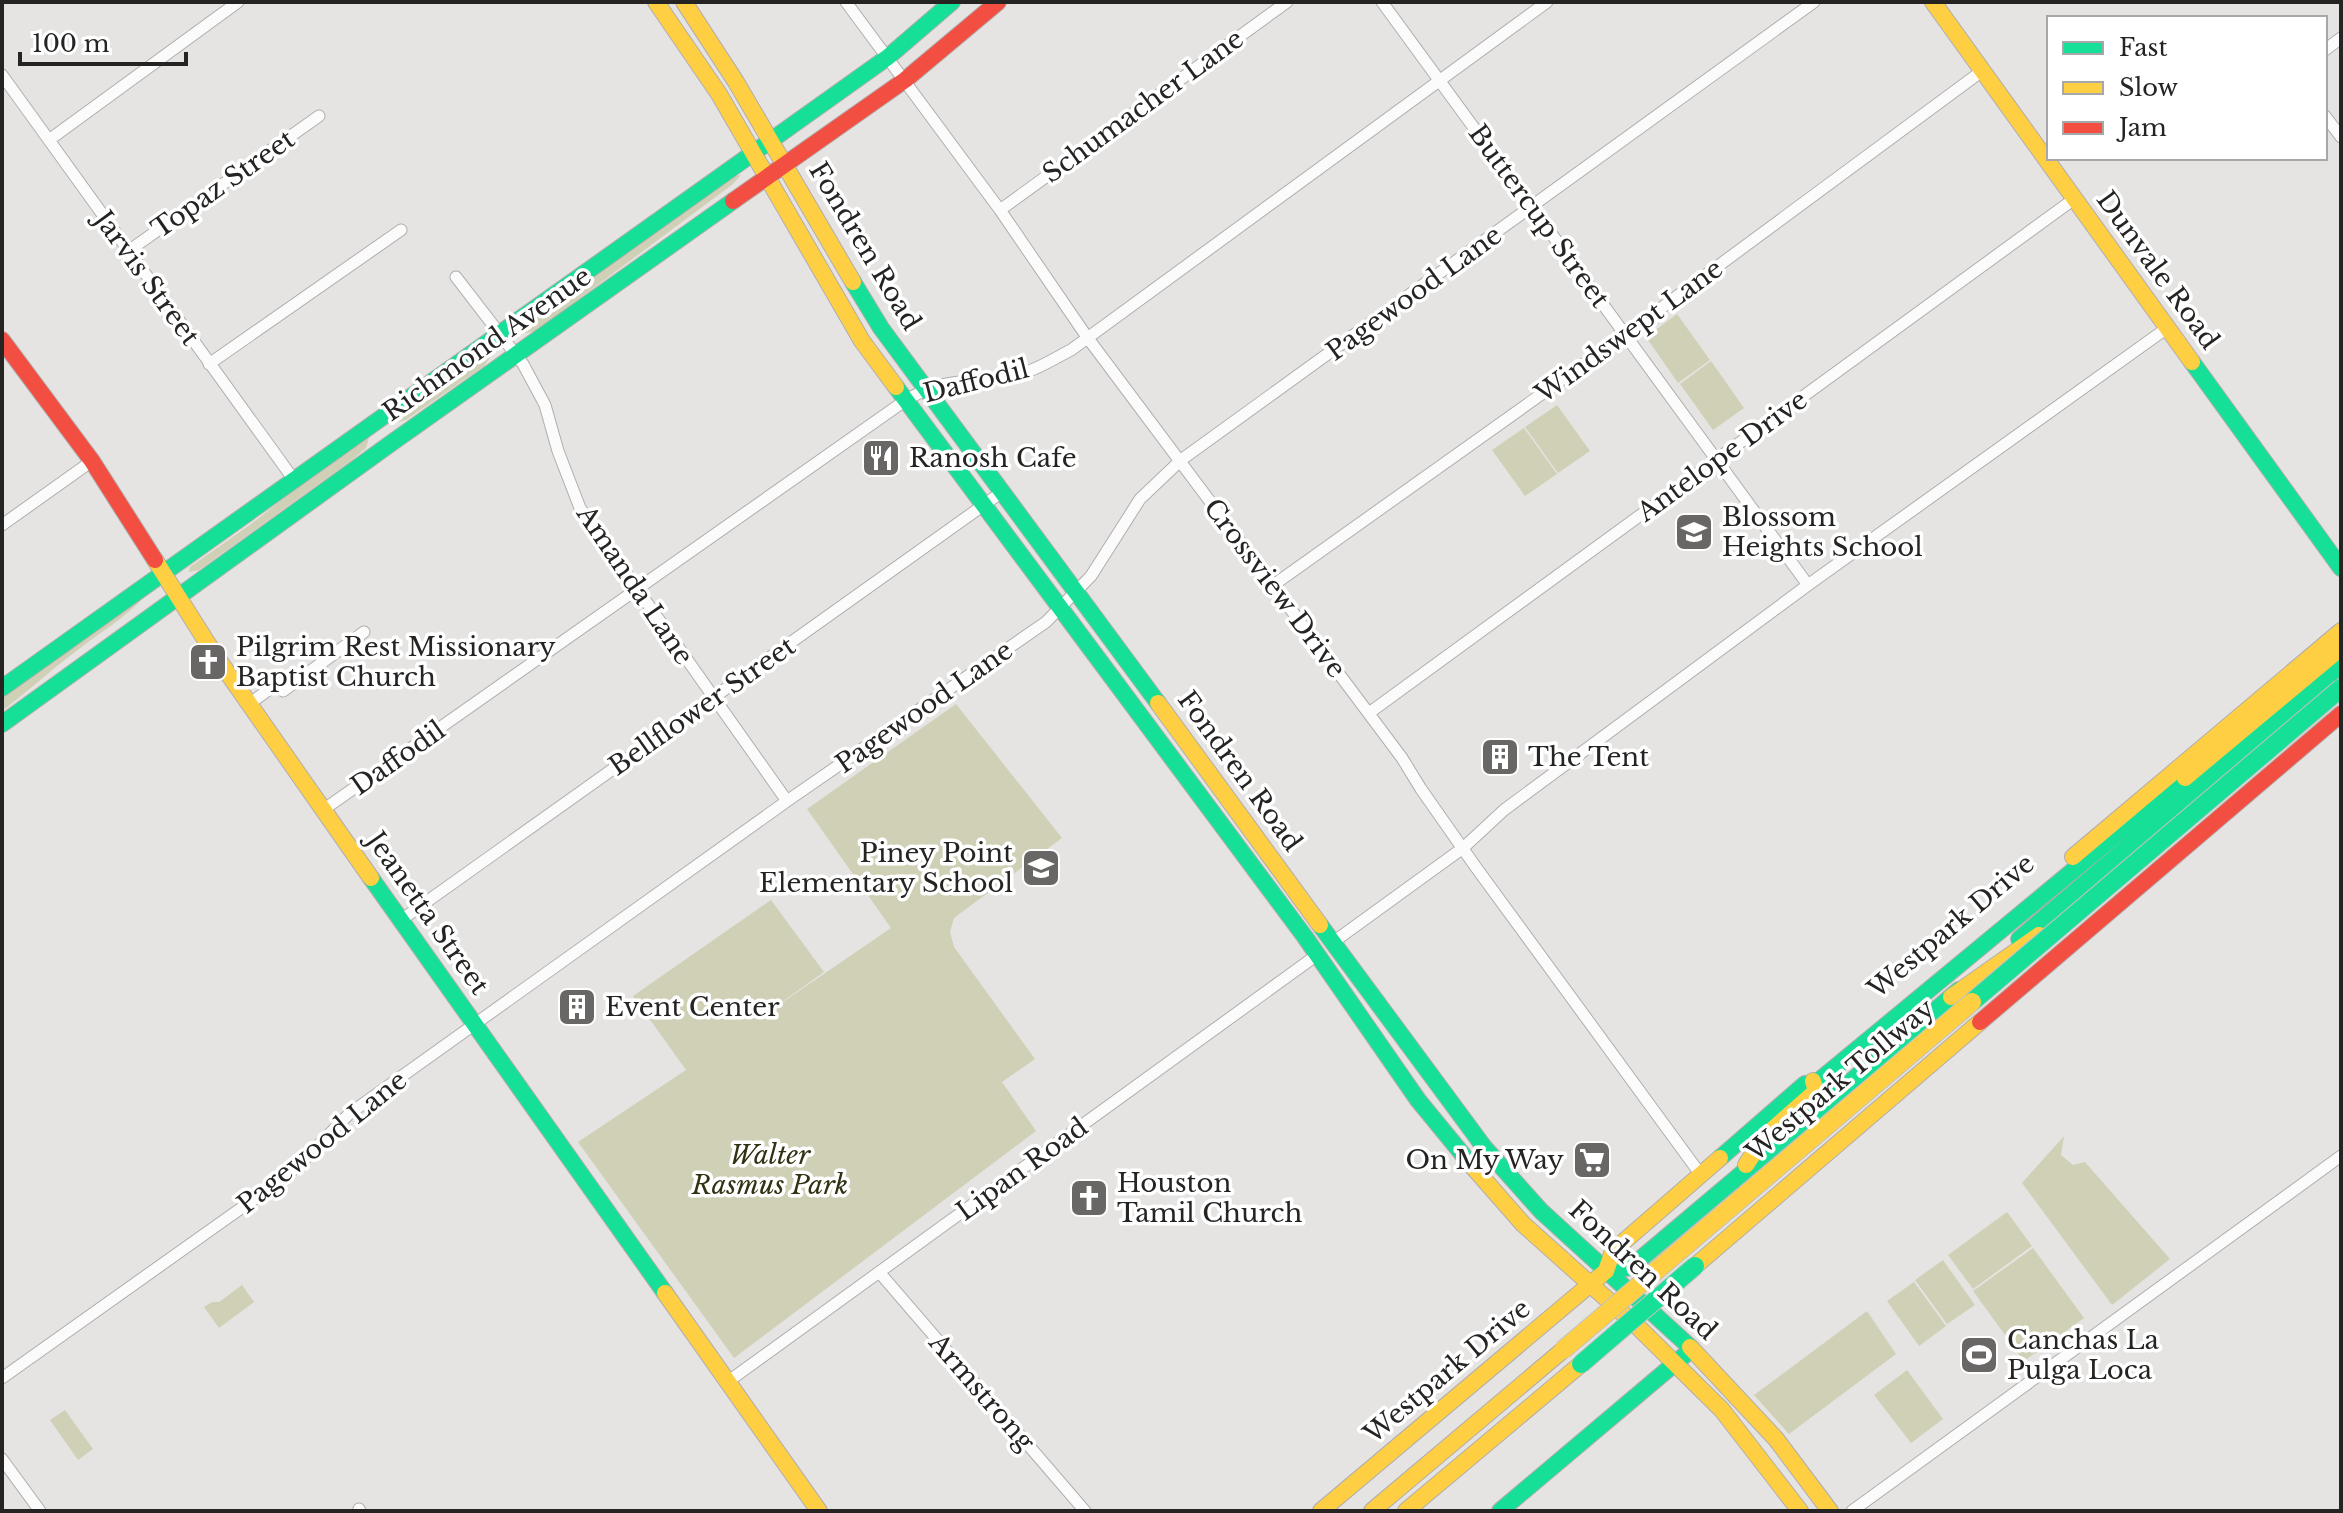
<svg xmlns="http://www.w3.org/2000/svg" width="2343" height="1513" font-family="'Libre Baskerville',serif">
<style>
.green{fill:#cfd0b6}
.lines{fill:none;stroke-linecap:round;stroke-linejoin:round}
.street-casing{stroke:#b0aead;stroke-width:13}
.fast-casing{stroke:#b0aead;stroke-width:18}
.slow-casing{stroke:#b0aead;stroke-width:18}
.jam-casing{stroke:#b0aead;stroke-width:18}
.street{stroke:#fbfbfb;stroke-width:11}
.fast{stroke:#16e098;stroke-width:16}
.slow{stroke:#ffcf43;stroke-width:16}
.jam{stroke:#f24e42;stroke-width:16}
.fast-bridge-casing{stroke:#c2c1c0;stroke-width:20;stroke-linecap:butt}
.slow-bridge-casing{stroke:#c2c1c0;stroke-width:20;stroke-linecap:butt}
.fast-bridge{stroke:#16e098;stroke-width:18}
.slow-bridge{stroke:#ffcf43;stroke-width:18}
.labels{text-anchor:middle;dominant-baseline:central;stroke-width:7;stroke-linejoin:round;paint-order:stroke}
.street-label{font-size:26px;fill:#252423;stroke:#fff}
.poi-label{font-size:26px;fill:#252423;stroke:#fff;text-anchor:start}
.park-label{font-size:26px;font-style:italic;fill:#323213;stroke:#fff}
</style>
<rect width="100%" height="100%" fill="#e6e4e2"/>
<path class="green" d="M741,175L733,184L536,331L519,335L531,317L731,176Z
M1677,314L1710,360L1678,383L1646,337Z
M495,351L484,366L406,420L396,423L399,415L475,357Z
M1711,361L1744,408L1713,430L1680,384Z
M1557,405L1590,451L1558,473L1525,427Z
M1524,428L1557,474L1525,496L1492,450Z
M369,438L366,448L352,460L199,570L189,572L190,567L251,524L356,442Z
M144,597C128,615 110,626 91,640C60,662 32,688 2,711V696L91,630Z
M956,704L1062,838L954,918L950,932L954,947L1035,1059L1002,1082L1036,1131L734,1358L578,1142L686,1070L633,996L771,900L824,972L761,1017L891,928L807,809Z
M2064,1136L2061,1155L2073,1165L2085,1162L2170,1259L2112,1305L2022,1183Z
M2007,1212L2032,1246L1973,1289L1948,1255Z
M2033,1248L2084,1318L2024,1361L1973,1291Z
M1943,1260L1975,1305L1947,1324L1915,1280Z
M1914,1282L1946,1326L1919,1346L1887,1301Z
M242,1285L254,1302L219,1328L204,1307L212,1302H219Z
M1867,1311L1896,1354L1789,1434L1754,1395Z
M1907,1370L1943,1419L1911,1443L1874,1395Z
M65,1410L93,1449L78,1460L50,1420Z"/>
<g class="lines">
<g class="street-casing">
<path id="street" d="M846,2L1000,210L1087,337L1402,758L1421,789L1475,866L1701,1175
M1382,2L1808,585
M2325,50L2341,38
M2,75L294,480
M2325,116L2341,137
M49,140L238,2
M1000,210L1287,2
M127,252L319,116
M456,277L523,364L545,405L558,451L580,508L787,801
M209,364L401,230
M2,525L92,461
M1272,586L1626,334L1982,71
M249,704L278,683L283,691L364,632
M1369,713L2074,199
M323,810L906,400C950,374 975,385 1020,374C1037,370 1055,358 1071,350L1547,2
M401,920L1002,492
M1332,943L1463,848L1504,810L1808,585L2167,328
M879,1272L1085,1511
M2,1378L278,1182L300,1164L349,1114L787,801L1046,622L1091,576L1140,499L1181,460L1814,2
M726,1383L1317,955
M2,1459L40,1511
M359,1509L360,1511
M1852,1511L2341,1156"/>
</g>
<g class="fast-casing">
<path id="fast" d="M853,282L881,328L1158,703
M2192,362L2341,568
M896,387L1305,937L1418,1100L1473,1167
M2,688L888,57L952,2
M2,724L390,444L733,201
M371,878L665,1293
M1320,925L1484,1147L1541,1211L1690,1347
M2019,939L2341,665
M1798,1090L1815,1084L2185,778
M1720,1158L1805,1084
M1606,1271L1631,1267L1959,990
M1500,1511L1692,1349"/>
</g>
<g class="slow-casing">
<path id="slow" d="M656,2L719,94L862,341L896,387
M684,2L736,82L853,282
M1933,2L2192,362
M155,560L213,652L371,878
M1158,703L1320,925
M2185,778L2341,648
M2073,857L2341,631
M1951,997L2039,935
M1746,1165L1765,1136L1816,1091L1813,1081
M1473,1167L1523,1224L1638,1327L1722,1410L1800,1511
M1695,1266L1980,1022
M665,1293L819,1511
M1690,1347L1776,1439L1830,1511
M1321,1511L1606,1271L1613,1251L1720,1158
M1372,1511L1563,1350
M1406,1511L1581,1364"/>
</g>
<g class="jam-casing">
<path id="jam" d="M733,201L905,80L998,2
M2,340L92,461L155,560
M1980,1022L2341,714"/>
</g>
<use href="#street" class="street"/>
<use href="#fast" class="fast"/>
<use href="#slow" class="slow"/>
<use href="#jam" class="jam"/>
<g class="fast-bridge-casing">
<path id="fast-bridge" d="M1972,1002L2341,688
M1581,1364L1695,1266"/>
</g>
<g class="slow-bridge-casing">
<path id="slow-bridge" d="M1563,1350L1972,1002"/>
</g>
<use href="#fast-bridge" class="fast-bridge"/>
<use href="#slow-bridge" class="slow-bridge"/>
</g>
<defs>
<g id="restaurant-square" transform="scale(2)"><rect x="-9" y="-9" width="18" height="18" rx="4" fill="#696766" stroke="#fff"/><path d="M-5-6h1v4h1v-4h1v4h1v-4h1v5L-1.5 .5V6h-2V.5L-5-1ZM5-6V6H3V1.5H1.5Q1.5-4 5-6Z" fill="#fff"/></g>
<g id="school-square" transform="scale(2)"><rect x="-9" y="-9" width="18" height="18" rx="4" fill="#696766" stroke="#fff"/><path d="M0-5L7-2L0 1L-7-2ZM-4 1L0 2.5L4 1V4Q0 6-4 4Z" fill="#fff"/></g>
<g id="church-square" transform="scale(2)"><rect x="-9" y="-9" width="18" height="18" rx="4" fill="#696766" stroke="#fff"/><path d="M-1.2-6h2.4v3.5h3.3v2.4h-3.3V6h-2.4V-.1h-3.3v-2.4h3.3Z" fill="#fff"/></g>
<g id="building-square" transform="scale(2)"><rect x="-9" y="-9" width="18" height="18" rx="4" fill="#696766" stroke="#fff"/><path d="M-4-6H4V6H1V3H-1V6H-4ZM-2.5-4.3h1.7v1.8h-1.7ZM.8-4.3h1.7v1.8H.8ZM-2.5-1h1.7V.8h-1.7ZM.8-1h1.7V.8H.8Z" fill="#fff"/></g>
<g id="supermarket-square" transform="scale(2)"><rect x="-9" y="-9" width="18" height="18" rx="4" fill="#696766" stroke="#fff"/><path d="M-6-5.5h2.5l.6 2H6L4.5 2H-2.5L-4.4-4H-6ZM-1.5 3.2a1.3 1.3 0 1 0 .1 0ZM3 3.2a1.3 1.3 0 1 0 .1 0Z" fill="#fff"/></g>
<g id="stadium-square" transform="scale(2)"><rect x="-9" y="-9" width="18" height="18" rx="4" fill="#696766" stroke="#fff"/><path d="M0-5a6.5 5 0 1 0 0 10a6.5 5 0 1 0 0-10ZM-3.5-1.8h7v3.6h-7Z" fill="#fff"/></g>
</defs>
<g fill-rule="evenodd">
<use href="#restaurant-square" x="881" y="458"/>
<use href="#school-square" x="1694" y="532"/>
<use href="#church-square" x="208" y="662"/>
<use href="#building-square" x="1500" y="757"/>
<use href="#school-square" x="1041" y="868"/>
<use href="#building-square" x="577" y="1007"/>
<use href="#supermarket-square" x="1592" y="1160"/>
<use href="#church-square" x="1089" y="1198"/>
<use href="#stadium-square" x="1979" y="1355"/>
</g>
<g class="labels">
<g class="street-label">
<text transform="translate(1143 106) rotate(-36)">Schumacher Lane</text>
<text transform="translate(223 184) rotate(-35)">Topaz Street</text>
<text transform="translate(1539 216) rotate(54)">Buttercup Street</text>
<text transform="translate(865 246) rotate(59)">Fondren Road</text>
<text transform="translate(2158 270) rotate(54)">Dunvale Road</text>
<text transform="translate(147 278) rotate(54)">Jarvis Street</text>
<text transform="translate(1414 293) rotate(-36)">Pagewood Lane</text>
<text transform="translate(1629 331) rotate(-36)">Windswept Lane</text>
<text transform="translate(487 344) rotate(-35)">Richmond Avenue</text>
<text transform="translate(976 381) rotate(-14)">Daffodil</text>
<text transform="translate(1722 456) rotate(-36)">Antelope Drive</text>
<text transform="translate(635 585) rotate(56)">Amanda Lane</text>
<text transform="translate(1275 588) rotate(53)">Crossview Drive</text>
<text transform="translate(702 706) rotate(-35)">Bellflower Street</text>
<text transform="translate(924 707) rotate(-35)">Pagewood Lane</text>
<text transform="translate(398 758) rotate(-35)">Daffodil</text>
<text transform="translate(1240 771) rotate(54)">Fondren Road</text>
<text transform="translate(428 913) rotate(55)">Jeanetta Street</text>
<text transform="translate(1951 926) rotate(-40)">Westpark Drive</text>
<text transform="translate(1840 1080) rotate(-40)">Westpark Tollway</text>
<text transform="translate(322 1142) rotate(-39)">Pagewood Lane</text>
<text transform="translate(1022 1169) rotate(-36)">Lipan Road</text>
<text transform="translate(1643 1270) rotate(43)">Fondren Road</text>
<text transform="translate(1447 1371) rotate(-40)">Westpark Drive</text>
<text transform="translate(982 1392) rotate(49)">Armstrong</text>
</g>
<g class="poi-label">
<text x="909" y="458">Ranosh Cafe</text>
<text x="1722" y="517">Blossom<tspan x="1722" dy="30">Heights School</tspan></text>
<text x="236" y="647">Pilgrim Rest Missionary<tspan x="236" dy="30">Baptist Church</tspan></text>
<text x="1528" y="757">The Tent</text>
<text x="1013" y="853" text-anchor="end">Piney Point<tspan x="1013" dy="30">Elementary School</tspan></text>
<text x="605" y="1007">Event Center</text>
<text x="1564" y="1160" text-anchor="end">On My Way</text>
<text x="1117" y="1183">Houston<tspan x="1117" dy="30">Tamil Church</tspan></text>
<text x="2007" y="1340">Canchas La<tspan x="2007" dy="30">Pulga Loca</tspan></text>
</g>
<g class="park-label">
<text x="770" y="1155">Walter<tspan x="770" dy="30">Rasmus Park</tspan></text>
</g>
</g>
<rect width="2343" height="1513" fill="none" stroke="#252423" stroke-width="8"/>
<rect x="2047" y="16" width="280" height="144" fill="#ffffff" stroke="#a8a7a7" stroke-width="2"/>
<rect x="2063" y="42" width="40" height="12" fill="#16e098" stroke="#a8a7a7" stroke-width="2"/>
<text x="2119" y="56" font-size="24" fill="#252423">Fast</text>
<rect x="2063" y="82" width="40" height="12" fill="#ffcf43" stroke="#a8a7a7" stroke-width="2"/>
<text x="2119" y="96" font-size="24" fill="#252423">Slow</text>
<rect x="2063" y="122" width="40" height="12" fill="#f24e42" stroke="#a8a7a7" stroke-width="2"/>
<text x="2119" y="136" font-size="24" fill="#252423">Jam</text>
<path d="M20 52v12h166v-12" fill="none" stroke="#252423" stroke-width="4"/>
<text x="32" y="52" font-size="24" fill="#252423" stroke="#ffffff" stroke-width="6" paint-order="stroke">100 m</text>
</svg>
